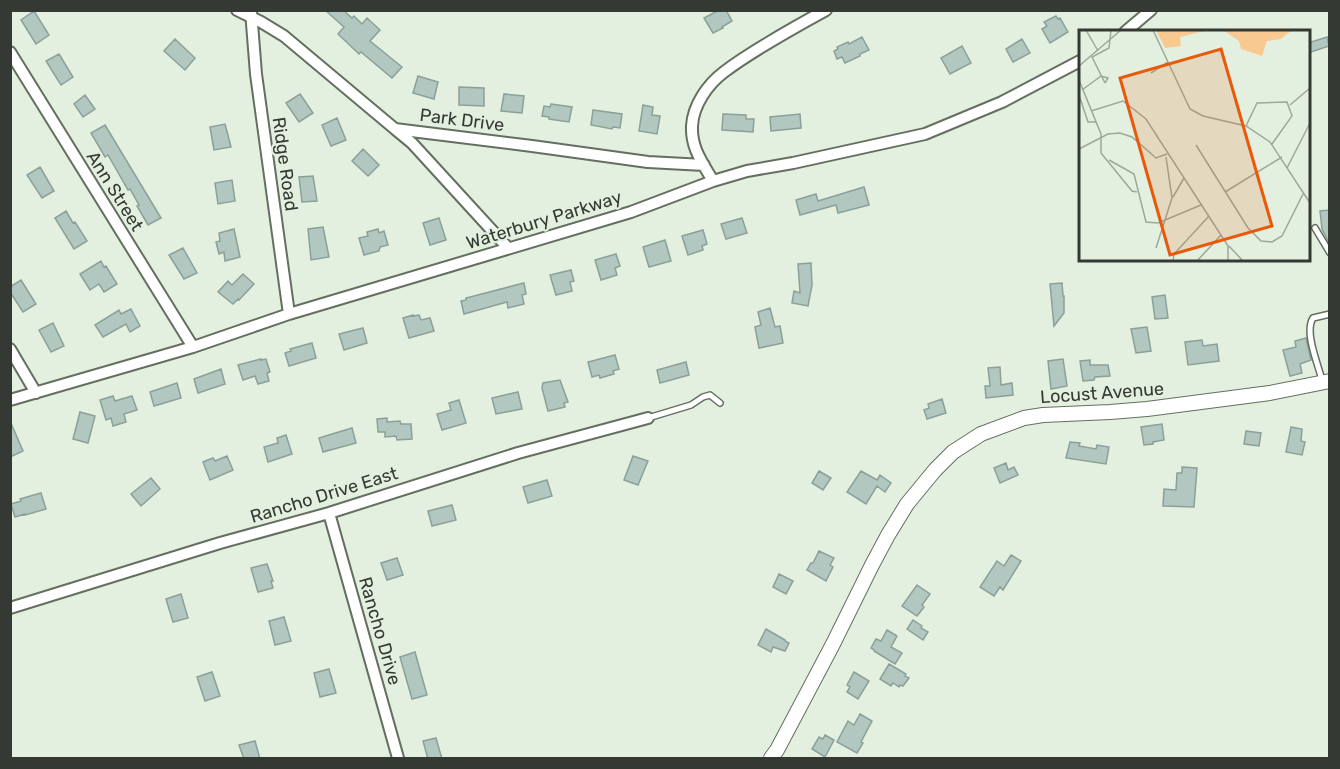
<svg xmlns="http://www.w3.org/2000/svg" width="1340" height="769" font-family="Rubik,sans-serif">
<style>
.building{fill:#b1c7bf;stroke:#8ba098;stroke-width:1.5}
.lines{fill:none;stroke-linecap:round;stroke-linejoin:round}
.service-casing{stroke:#646f60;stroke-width:8}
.minor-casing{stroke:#646f60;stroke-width:14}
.tertiary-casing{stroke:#646f60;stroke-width:16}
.service{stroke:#fff;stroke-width:5}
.minor{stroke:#fff;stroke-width:10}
.tertiary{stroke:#fff;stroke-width:14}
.labels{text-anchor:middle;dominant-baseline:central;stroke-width:4.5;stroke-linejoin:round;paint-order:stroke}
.street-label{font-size:18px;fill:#343933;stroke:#e3f0df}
.inset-road{fill:none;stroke:#9da79a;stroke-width:1.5}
.view{fill:#e8590c;fill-opacity:0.15;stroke:#e8590c;stroke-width:3}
.inset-edge{fill:none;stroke:#343933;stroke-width:3}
</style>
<rect width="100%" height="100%" fill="#e3f0df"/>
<path class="building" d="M325,10H343L352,18L354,16L362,24L367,18L380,30L370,41L402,67L392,78L361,52L359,54L338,34L344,27Z
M719,10H726L732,21L722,27L723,28L713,33L704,18Z
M34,11L49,35L36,44L21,20Z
M1056,16L1058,19L1060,18L1068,32L1050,43L1042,29L1047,26L1044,22Z
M862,37L869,50L860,54V56L845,63L842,57L837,59L834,51L838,49L837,47L848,42L849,44Z
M1327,37L1329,46L1308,53V43Z
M175,39L195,58L185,70L164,51Z
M1022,39L1030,53L1013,62L1006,49Z
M962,46L971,63L950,74L941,58Z
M59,54L73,77L61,85L46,61Z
M418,76L438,82L434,99L413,93Z
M459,87L484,88V106L459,105Z
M300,94L313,113L299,122L286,103Z
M504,94L524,96L522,113L501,111Z
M85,95L95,109L83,117L74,104Z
M551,104L572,107L569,122L549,119V117L542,116L544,106L550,107Z
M643,105L653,107L652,115L660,116L657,134L639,131Z
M593,110L622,114L620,128L613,127L612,129L591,125Z
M723,114L746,115V119H754L753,132L722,130Z
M800,114L801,128L771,131L770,117Z
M337,118L346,140L331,146L322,125Z
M225,124L231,147L214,150L210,127Z
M105,125L161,218L148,225L137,206L139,205L130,189L128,190L108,155L105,157L91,133Z
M363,149L379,165L368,176L352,161Z
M40,167L54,191L42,198L27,175Z
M313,176L317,201L302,202L299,177Z
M232,180L235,201L218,204L215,183Z
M864,187L869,205L838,213L836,205L800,215L796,200L816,194L818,201Z
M1329,210V243L1322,229L1320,211Z
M66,211L73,223L75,222L87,241L74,249L55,218Z
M439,218L446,240L430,245L423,223Z
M742,218L747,233L726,239L721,224Z
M323,227L329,257L311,260L308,229Z
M234,229L240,257L225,261L224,252L219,254L216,242L220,241L219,233Z
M378,229L379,233L384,231L388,245L380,247L379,251L364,255L359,238L368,236L367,232Z
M703,230L707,244L702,246L703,250L688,255L682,236Z
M665,240L671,261L649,267L643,247Z
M183,248L197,273L184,279L169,255Z
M616,254L620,266L615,268L617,275L601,280L595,260Z
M101,261L104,267L106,266L117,284L104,292L99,284L90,290L80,274Z
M811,263L812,285L808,306L792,303L794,291L800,293L798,264Z
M571,270L574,281L570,282L572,291L556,295L550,275Z
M243,274L254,284L239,300L238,299L233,304L218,292L228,281L232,285Z
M21,280L36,304L23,312L10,292V287Z
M524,283L526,294L522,295L524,304L508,308L507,302L464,314L461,301L466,300V298Z
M1062,283L1063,296H1064V313L1054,326L1050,284Z
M1165,295L1168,318L1155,319L1152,297Z
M770,308L775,327L780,326L783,343L759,348L755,327L761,325L758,312Z
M131,309L140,326L130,332L126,324L103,337L95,325L119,310L121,314Z
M413,315V316L419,315L421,320L430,318L434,331L409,338L403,318Z
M53,323L64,346L51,352L39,330Z
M1147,327L1151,351L1136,353L1131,329Z
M363,328L367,343L344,350L339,334Z
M1306,338L1311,360L1300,364L1302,373L1290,376L1283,350L1296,347L1295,341Z
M1202,340L1203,346L1217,344L1219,361L1188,365L1185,342Z
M312,343L316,358L289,366L285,353L291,351L290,349Z
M615,355L619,369L613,371L614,374L600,378L599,375L592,377L588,362Z
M261,359V360L266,359L270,372L267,373L269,381L258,384L255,376L243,380L238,365Z
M1063,359L1067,386L1051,389L1048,361Z
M1090,360V365H1108L1110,376L1095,377L1094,380L1083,381L1080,361Z
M686,362L689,375L660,383L657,370Z
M1000,367L1001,385L1012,383L1013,395L986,398L985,386H990L988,368Z
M221,369L225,384L198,393L194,379Z
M560,380L568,402L564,403L565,407L548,411L542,388L543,383Z
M177,383L181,398L154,406L150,392Z
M518,392L522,409L496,414L492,398Z
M113,396L115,401L132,396L137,410L124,414L126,422L113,426L111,418L106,420L100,400Z
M942,399L946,413L927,419L924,410L929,408L928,404Z
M459,400L466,423L442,430L437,414L451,410L449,403Z
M80,412L95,416L88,443L73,439Z
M387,418V422L400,421L401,424H411L412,439L397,440L396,436L385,437V432H378L377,419Z
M10,421L23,451L10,457Z
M1162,424L1164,440L1153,442V444L1144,445L1141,427Z
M1291,427L1302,429L1301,441L1305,442L1302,455L1286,452Z
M352,428L356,443L323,452L319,438Z
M1246,431L1261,433L1259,446L1244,444Z
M286,435L292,454L268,462L264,447L278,443L277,438Z
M1070,442L1080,443L1079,446L1096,449L1097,445L1109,447L1106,464L1066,458Z
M227,456L233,470L210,480L203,462L213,458L215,461Z
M633,456L648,461L638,485L624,480Z
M1006,463L1008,470L1014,467L1018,475L1000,483L994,468Z
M1182,467L1197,468L1194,507L1163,506L1164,489L1176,490L1177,473H1182Z
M819,471L831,478L823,490L812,483Z
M861,471L877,480L880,475L891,483L885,492L877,486L866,504L847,492Z
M151,478L160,489L141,506L131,494Z
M547,480L552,496L528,503L523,487Z
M41,493L46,509L25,515V514L15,517L11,504L21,501L20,499Z
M452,505L456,520L432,526L428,511Z
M819,551L834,558L830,565L833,567L826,581L807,570L811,563H813Z
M1011,555L1021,561L1003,590L1000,587L994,596L980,587L997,561L1004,566Z
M397,558L403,575L387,580L381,563Z
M267,564L273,581H271L273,588L258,592L251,568Z
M779,574L793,581L786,594L773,587Z
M917,585L930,594L922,605L924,607L917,616L902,606Z
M181,594L188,618L173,622L166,599Z
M284,617L291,641L275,645L269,621Z
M913,620L922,626L921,628L928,632L923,640L907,629Z
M766,629L785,640V641L789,643L785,651L773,647L771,652L758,645Z
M887,630L897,636L891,647L902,653L895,664L874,651V650L871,648L876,639L881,641Z
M415,652L427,695L412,699L400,657Z
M889,664L906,674L905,676L909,678L903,686L900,685L899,687L893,683L891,686L880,679Z
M329,669L336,693L320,697L314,673Z
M212,672L220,696L205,701L197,677Z
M854,672L869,681L858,699L847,692L850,687L847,685Z
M860,714L872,721L861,742L863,743L857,753L837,742L848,721L854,725Z
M825,735L834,740L825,757L812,749L819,737L823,739Z
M436,738L442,759H428L423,741Z
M255,741L260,759H244L239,745Z"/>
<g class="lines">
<g class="service-casing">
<path id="service" d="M1315,228L1330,253
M1322,380C1318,364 1304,332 1313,318L1330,314
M648,418L691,405L703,397L710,395L720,403"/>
</g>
<g class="minor-casing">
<path id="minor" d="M237,10L261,22L284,36L395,129L532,146L648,162L704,165
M251,11L256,74L289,314
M1125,32L1151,10
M10,52L193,347
M395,129L412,143L508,248
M713,181C702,162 691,148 692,126C693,105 708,84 724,72C753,50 793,28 826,10
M10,349L36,393
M10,400L193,347L289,314L631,212L713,181L747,171L793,163L925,134L1002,102L1080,61
M329,513L398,758
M10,608L220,543L329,513L518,453L648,418"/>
</g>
<g class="tertiary-casing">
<path id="tertiary" d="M771,758L777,750L833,644L872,565L888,535L907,504L935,470L953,452L981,434L1024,418L1043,415L1110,412L1147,409L1270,393L1330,381"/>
</g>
<use href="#service" class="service"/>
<use href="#minor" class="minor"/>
<use href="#tertiary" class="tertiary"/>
</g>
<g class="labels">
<g class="street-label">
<text transform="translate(462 120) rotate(7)">Park Drive</text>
<text transform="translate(285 164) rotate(82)">Ridge Road</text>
<text transform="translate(115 191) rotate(58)">Ann Street</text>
<text transform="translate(544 220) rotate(-17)">Waterbury Parkway</text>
<text transform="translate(1102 393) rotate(-4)">Locust Avenue</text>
<text transform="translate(324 495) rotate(-17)">Rancho Drive East</text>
<text transform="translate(380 631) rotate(74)">Rancho Drive</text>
</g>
</g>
<g transform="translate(1079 30)">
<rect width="231" height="231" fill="#e3f0df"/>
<path d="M77,0H129L101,7L102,16L86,18ZM144,0H213L202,9L188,11L183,26L162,19L160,11Z" fill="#f8c991"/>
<path class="inset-road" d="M7,0L19,21M74,0L111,79L124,86L167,96L191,112L231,173M0,36L42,0M72,43L89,32M0,50L22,104V123L53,161L58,162M26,53L13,27L30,18L32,0M3,60L22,46L29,48L26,53M0,65L9,92H17M211,75L231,58M12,81L44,71L67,89L149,216V231M167,96L178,73L208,72L213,86L193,114M117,115L169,198L182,211L193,212L203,206L224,164M0,119L29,104L41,103L53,107L77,128L88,124M30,130L55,144L67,192L79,193L122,175M208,138L231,93M146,162L203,127M94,167L105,148M150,216L164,231M77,218L93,168L87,127M94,231L95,224L130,186M118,231L142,205"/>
<path class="view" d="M142,19L193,196L91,225L41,48Z"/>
<rect width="231" height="231" class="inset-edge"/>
</g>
<rect width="1340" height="769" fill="none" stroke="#343933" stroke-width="24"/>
</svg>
